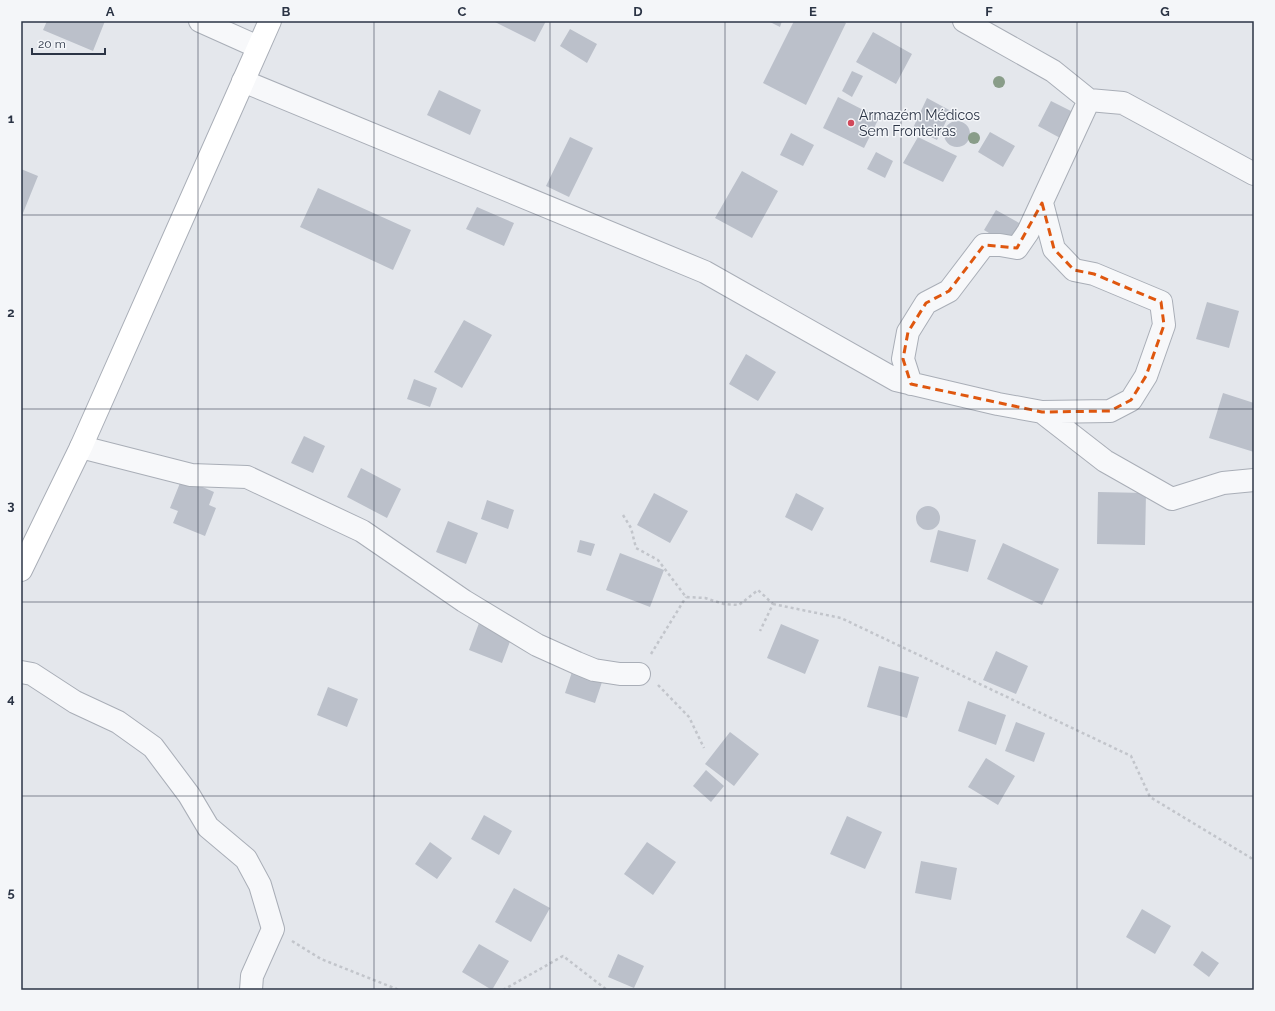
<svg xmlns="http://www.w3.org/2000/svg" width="1275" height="1011" font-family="Raleway,sans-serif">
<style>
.building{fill:#bbc0ca}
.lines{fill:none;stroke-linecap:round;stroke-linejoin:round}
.minor-casing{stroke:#a9aeb7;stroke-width:24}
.secondary-casing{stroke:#a9aeb7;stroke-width:24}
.path{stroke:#c2c5cb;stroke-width:2.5;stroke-dasharray:3 3;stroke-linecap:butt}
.minor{stroke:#f7f8fa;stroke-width:22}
.secondary{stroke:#fff;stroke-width:22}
.tree{fill:#899d89}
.marked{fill:none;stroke:#df570f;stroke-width:3;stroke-dasharray:8 5;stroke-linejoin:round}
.grid{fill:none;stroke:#2b3445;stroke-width:1;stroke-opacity:0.55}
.poi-dot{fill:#d1495b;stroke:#f4f6f9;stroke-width:1.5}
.labels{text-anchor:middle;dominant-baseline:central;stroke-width:3;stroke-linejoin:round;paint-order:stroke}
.poi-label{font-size:14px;fill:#2b3445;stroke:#f4f6f9;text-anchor:start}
.neatline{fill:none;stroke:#2b3445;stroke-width:1.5}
.grid-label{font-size:13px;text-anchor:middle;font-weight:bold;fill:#2b3445}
</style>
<rect width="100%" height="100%" fill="#e4e7ec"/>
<path class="building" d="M47,21H105L93,51L43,30Z
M493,21H546L535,42Z
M768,21H782L780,27Z
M794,21H842L846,23L806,105L763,83Z
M570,29L597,44L587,63L560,46Z
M873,32L912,54L896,84L856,62Z
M852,71L863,76L852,97L842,91Z
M439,90L481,110L470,135L427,115Z
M838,97L879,118L864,148L823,128Z
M927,98L951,111L937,140L913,128Z
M1051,101L1075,113L1062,139L1038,126Z
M944 134a13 13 0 1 1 26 0a13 13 0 1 1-26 0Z
M990,132L1015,146L1003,167L978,152Z
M791,133L814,145L803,166L780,155Z
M570,137L593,148L569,197L546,186Z
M918,137L957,156L943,182L903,163Z
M876,152L893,161L885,178L867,169Z
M21,169L38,176L21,218Z
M742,171L778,191L752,238L715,218Z
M318,188L411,230L393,270L300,227Z
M477,207L514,223L504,246L466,229Z
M996,210L1021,224L1009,245L984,230Z
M1207,302L1239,311L1229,348L1196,339Z
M464,320L492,335L462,388L434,372Z
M746,354L776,372L758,401L729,384Z
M414,379L437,388L430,407L407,399Z
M1223,393L1254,403V452L1209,438Z
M304,436L325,446L313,473L291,463Z
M361,468L401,489L387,518L347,497Z
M182,478L214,492L209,505L216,508L205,536L173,523L178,511L170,508Z
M1098,492L1146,493L1145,545L1097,544Z
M654,493L688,511L670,543L637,525Z
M796,493L824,508L812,531L785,517Z
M487,500L514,510L508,529L481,519Z
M916 518a12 12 0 1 1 24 0a12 12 0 1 1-24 0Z
M448,521L478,533L466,564L436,552Z
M938,530L976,540L968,572L930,562Z
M580,540L595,544L591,556L577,552Z
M1003,543L1059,569L1042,605L987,579Z
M620,553L664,570L650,607L606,590Z
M479,623L512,636L502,663L469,650Z
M781,624L819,640L805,674L767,658Z
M996,651L1028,666L1016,694L983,680Z
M879,666L919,677L907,718L867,707Z
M573,669L603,679L595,703L565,693Z
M328,687L358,699L347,727L317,715Z
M968,701L1006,715L996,745L958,731Z
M1016,722L1045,733L1034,762L1005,751Z
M730,732L759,754L734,786L705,764Z
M986,758L1015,776L998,805L968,787Z
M706,770L724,786L711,802L693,786Z
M484,815L512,831L499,855L471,839Z
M847,816L882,832L865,869L830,854Z
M430,842L452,858L437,879L415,864Z
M647,842L676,862L653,895L624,874Z
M921,861L957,868L951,900L915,893Z
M514,888L550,908L531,942L495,922Z
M1142,909L1171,926L1155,954L1126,937Z
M479,944L509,961L492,990L462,972Z
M1202,951L1219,963L1209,977L1193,965Z
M618,954L644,966L634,988L608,977Z"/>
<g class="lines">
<g class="minor-casing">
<path id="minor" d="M200,21L258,47
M964,21L1053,71L1089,100L1123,103L1254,174
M243,81L705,272L896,380L998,404L1042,412L1105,461L1172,499L1223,483L1254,480
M1042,203L1054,249L1074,270L1094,274L1161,302L1164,325L1146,376L1131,400L1110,411L1042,412
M911,384L903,359L908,332L926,303L949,291L984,245H1000L1017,248L1028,232L1089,100
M81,447L191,475L247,477L362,531L464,601L537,645L577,663L594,670L620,674H639
M21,672L32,674L75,702L118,722L153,747L189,795L208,827L246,859L260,885L273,929L252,976L251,990"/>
</g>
<g class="secondary-casing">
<path id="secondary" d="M21,570L81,447L270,21"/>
</g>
<path class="path" d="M623,515L631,528L636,548L658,560L686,597L705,598L724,604L739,605L758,590L773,604L760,631
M773,604L841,618L1131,756L1150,797L1251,858L1254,861
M651,654L686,597
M658,685L689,717L704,748
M292,941L321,959L399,990
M503,990L563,956L607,990"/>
<use href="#minor" class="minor"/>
<use href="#secondary" class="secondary"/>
</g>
<g class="tree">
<circle cx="999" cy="82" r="6"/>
<circle cx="974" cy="138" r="6"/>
</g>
<path class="marked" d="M1042,203L1054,249L1074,270L1094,274L1161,302L1164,325L1146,376L1131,400L1110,411L1042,412L911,384L903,359L908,332L926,303L949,291L984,245L1017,248Z"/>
<path class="grid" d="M198,21V990M374,21V990M550,21V990M725,21V990M901,21V990M1077,21V990M21,215H1254M21,409H1254M21,602H1254M21,796H1254"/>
<circle class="poi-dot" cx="851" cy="123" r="4"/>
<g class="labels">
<g class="poi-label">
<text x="859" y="115">Armazém Médicos<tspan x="859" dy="16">Sem Fronteiras</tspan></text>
</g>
</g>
<rect width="1275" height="1011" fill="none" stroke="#f4f6f9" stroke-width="44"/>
<path d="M32 48v6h73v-6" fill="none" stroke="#2b3445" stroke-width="2"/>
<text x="38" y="48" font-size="12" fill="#2b3445" stroke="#f4f6f9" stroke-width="3" paint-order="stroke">20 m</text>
<rect x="22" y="22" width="1231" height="967" class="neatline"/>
<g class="grid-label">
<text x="110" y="16">A</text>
<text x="286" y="16">B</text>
<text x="462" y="16">C</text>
<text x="638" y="16">D</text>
<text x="813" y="16">E</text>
<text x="989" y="16">F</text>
<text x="1165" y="16">G</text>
<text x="11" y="123">1</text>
<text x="11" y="317">2</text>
<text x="11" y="510">3</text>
<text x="11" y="703">4</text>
<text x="11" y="897">5</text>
</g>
</svg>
